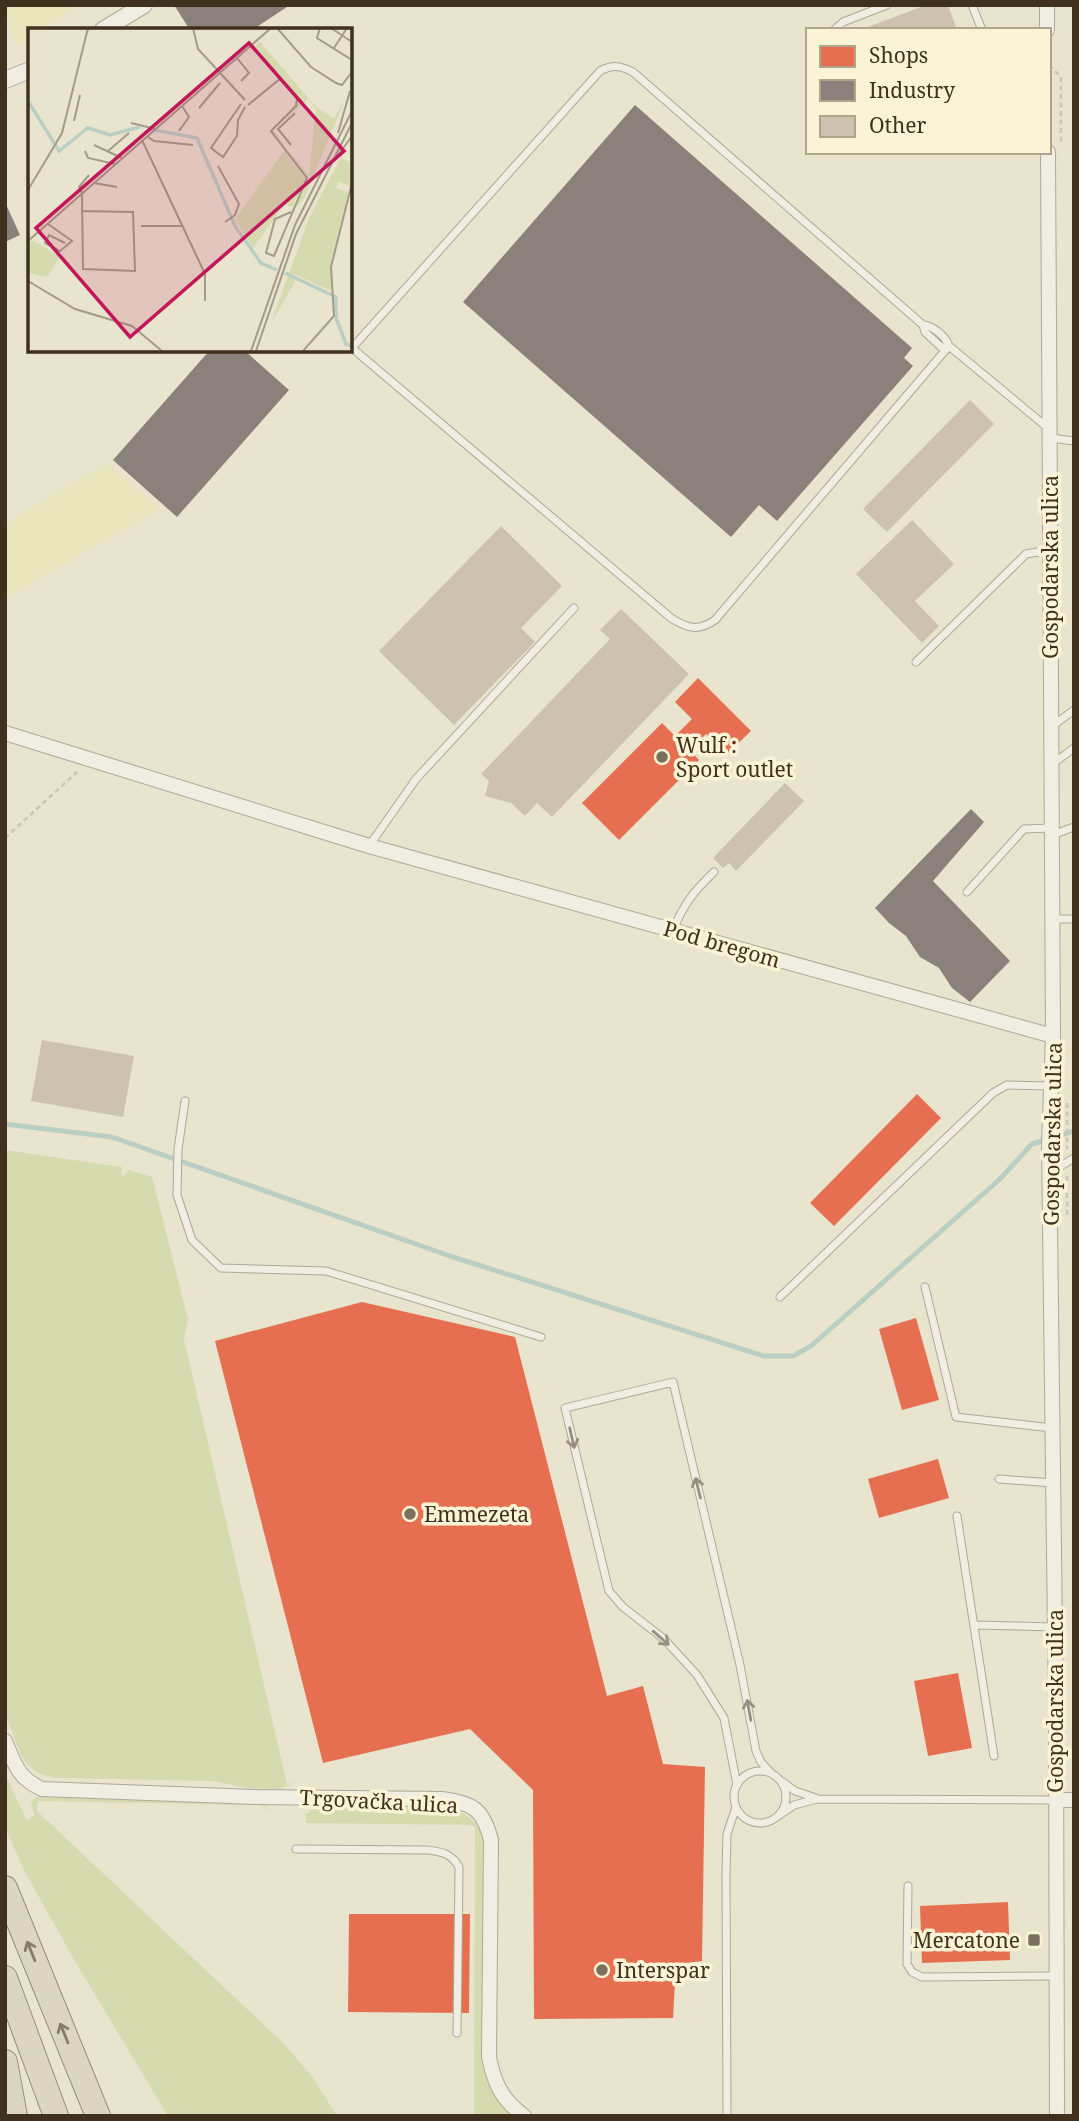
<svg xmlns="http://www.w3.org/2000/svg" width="1079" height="2121" font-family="'Noto Serif',serif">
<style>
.farmland{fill:#e9e6be}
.green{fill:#d5dbaf}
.shops{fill:#e76f51}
.industry{fill:#8a817c}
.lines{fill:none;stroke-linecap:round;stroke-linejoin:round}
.stream{stroke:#bacfc4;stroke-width:5}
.building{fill:#cdc2af}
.service-casing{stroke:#aea898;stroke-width:9}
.minor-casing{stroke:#aea898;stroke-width:16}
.tertiary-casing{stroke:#aea898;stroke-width:18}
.motorway-casing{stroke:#938e7e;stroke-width:26}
.path{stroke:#c9c5b8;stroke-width:2.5;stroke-dasharray:5 3.5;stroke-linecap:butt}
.service{stroke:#f0ede2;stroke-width:7}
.minor{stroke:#f0ede2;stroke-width:14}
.tertiary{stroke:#f0ede2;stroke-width:16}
.motorway{stroke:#dcd5c0;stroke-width:24}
.oneway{stroke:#988f80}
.oneway2{stroke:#867b66}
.poi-dot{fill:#7a705b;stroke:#faf3d5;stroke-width:2.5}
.labels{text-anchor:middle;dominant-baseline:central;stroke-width:7;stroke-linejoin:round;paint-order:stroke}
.street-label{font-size:21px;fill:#3f311d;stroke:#faf3d5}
.poi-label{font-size:21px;fill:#3f311d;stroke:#faf3d5;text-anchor:start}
.inset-river{fill:none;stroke:#bacfc4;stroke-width:3.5}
.inset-road{fill:none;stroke:#a49c87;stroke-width:2}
.view{fill:#c2185b;fill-opacity:0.15;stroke:#c2185b;stroke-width:3.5}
.inset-edge{fill:none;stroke:#3f311d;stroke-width:3.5}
</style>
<rect width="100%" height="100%" fill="#e8e4ce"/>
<path class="farmland" d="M5,5H78L40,30H30V36L16,45L5,14Z
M107,463L160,509L5,598V523Z"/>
<path class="green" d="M5,1150L122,1167L121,1174L124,1176L129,1170L152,1177L188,1319L184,1339L287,1784L294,1783L280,1789L247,1788L213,1781L59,1778C17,1773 21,1747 5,1715Z
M5,1774L27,1821L34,1815L31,1801L36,1797L262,1804L276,1812L260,1805L38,1801L37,1811L283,2043L311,2075L337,2116H168L73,1958L24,1870L5,1828Z
M316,1807L452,1808C473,1816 483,1829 485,1851L484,2073L490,2089L510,2116H474L475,1828L472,1825L306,1823V1814Z"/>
<path class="shops" d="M698,678L751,731L727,754L706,734L690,750L699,760L619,840L582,803L662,723L675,736L692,719L675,702Z
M917,1094L941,1118L834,1226L810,1203Z
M362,1302L515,1337L607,1696L643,1686L663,1764L705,1767L702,1961L676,1964L673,2018L534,2019L533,1790L470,1729L323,1763L215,1341Z
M916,1318L939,1400L902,1410L879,1329Z
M938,1459L949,1498L879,1518L868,1479Z
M958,1673L972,1748L928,1756L914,1681Z
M1008,1902L1010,1960L922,1963L920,1906Z
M349,1914H470L469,2013L348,2012Z"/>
<path class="industry" d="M174,5H290L252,30H190Z
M635,105L912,348L904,358L913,366L777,521L759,505L731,537L463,302Z
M5,202L20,235L5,242Z
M210,350H244L289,390L177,517L113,460Z
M971,809L984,822L933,881L1010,961L970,1002L952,988L939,968L920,957L906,936L889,923L875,908Z"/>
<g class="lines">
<path class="stream" d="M5,1124L112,1137L450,1256L764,1356H793L811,1346L1000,1179L1032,1144L1074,1131"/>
</g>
<path class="building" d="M926,5H948L957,30H860Z
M970,400L994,424L887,532L863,509Z
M912,520L954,564L915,601L939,626L922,643L856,574Z
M501,526L562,586L521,628L535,642L454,725L379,651Z
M621,609L689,674L552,817L537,803L525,816L511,803L485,796L489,781L481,774L610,639L600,630Z
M785,783L804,801L736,871L729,863L723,868L713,858Z
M42,1040L134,1056L123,1117L31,1101Z"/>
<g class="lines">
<g class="service-casing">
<path id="service" d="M972,5L982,30
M834,30L843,22L887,5
M923,325L925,332L941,347L949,346
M949,346L715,620C698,632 687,628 671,618L352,348L600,71C613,64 621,66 633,72L923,325C934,326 946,337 949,346L1048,428
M1050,438L1074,441
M916,662L1026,554L1049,550
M1051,727L1074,710
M1051,765L1074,748
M1052,835L1074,827
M369,846L416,779L574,608
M967,892L1024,829L1051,828
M1052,919H1074
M673,930C684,904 693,892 714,872
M185,1101L178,1149L177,1195L192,1240L221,1268L326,1271L541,1337
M1051,1172L1074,1158
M925,1287L956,1417L1052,1428
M780,1297L993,1093L1007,1085L1051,1086
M999,1479L1053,1483
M957,1516L994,1756
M975,1625L1054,1627
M734 1797a26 26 0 1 1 52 0a26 26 0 1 1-52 0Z
M783,1782L795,1791L816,1798
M737,1785L724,1718L697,1675L664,1639L623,1607L609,1591L565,1408L673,1382L740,1665L756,1751L761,1762L771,1773
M775,1818L794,1805L817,1799L1055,1800
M296,1849L427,1850C442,1852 451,1853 459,1867L457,2033
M908,1886L907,1964L912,1972L922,1977L1056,1976
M727,2116L726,1874L727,1834L736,1807"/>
</g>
<g class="minor-casing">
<path id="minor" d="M1047,5V30
M1048,152L1053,1036L1049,1143L1056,1715L1057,2116
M5,733L369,846L1053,1036
M5,1741C15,1765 18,1778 42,1789L255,1797L442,1799C473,1803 483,1809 491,1840L489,2057C494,2083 502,2100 524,2116
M1055,1800H1074"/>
</g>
<g class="tertiary-casing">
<path id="tertiary" d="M103,30L144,5
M5,80L30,70"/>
</g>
<g class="motorway-casing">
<path id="motorway" d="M5,1888L98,2116
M5,1978L56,2116
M5,2062L15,2116"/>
</g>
<path class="path" d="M1049,65L1061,77V144
M5,838L77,772
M1067,1103V1149
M1067,1215V1176"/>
<use href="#service" class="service"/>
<use href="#minor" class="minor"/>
<use href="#tertiary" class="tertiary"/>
<use href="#motorway" class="motorway"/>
</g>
<defs><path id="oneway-shaft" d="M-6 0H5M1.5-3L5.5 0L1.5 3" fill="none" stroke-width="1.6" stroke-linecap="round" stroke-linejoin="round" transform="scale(1.75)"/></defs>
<g class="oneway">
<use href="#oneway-shaft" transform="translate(572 1438) rotate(77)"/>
<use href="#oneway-shaft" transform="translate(698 1488) rotate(-104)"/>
<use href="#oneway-shaft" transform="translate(661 1638) rotate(41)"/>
<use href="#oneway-shaft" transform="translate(749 1710) rotate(-100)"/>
</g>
<g class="oneway2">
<use href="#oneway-shaft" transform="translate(31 1951) rotate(-112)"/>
<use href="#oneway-shaft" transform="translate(64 2033) rotate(-112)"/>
</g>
<g class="poi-dot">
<circle cx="662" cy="757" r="7"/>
<circle cx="410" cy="1514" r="7"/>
<rect x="1027" y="1933" width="14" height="14" rx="3.5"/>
<circle cx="602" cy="1970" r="7"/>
</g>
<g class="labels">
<g class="street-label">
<text transform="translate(1050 567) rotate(-90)">Gospodarska ulica</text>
<text transform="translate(722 944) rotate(16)">Pod bregom</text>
<text transform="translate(1052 1134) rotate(-89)">Gospodarska ulica</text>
<text transform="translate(1055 1701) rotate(-90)">Gospodarska ulica</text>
<text transform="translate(379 1801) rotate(3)">Trgovačka ulica</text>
</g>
<g class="poi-label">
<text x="676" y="745">Wulf :<tspan x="676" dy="24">Sport outlet</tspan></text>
<text x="424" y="1514">Emmezeta</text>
<text x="1020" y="1940" text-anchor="end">Mercatone</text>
<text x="616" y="1970">Interspar</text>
</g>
</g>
<g transform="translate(28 28)">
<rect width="324" height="324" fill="#e8e4ce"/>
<path d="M247,1L232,14L288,79L306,91L317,71L276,171L265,182L283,147L280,148L262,126L261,125V123L281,147L288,81L280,71L245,101L258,119L245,105L244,102L245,99L270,74L228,19V17ZM256,123L278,151L264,179L257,176L225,220L207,191ZM316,124L313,130L324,135V149L322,158L311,154L308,160L320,165L303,235V263L264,245L267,254L243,295L282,188ZM5,212L32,229L19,249L0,245V217Z" fill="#d5dbaf"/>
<path class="inset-river" d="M0,73L31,123L60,100L82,107L112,99M121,101L169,110L207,198L233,235L249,242M257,245L308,269V290L318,316L324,318"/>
<path class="inset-road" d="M165,0L170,21L217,72M249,0L283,39L308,55L314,57L324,44M292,0L289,10L324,32M303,0L324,14M224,17L269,70L268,78L243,103L279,150L246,228L238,225L247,191L263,184M306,20L319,0M209,30L221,45L213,53M213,76L183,120L195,129L209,108L210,92L217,79M220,77L253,50M171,80L192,55M46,93L52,67M103,95L128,101M151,103L161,89L154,78M310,105L322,63M120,109L126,113L165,117M114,112L177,246V273M66,117L94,130M263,117L250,101L267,85M57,123L60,130L87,136M80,123L101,105M306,133L324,108M190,138L211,176L207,187L197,194M66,155L89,159M0,162L34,105L60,0M54,165L51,159L61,147M54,166L55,241L107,243L105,184L54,183M20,196L44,213L32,223L17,215L21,207L37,215M113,198H155M0,213L243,0M0,253L47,281L104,298L134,323M223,323L267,197L324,83M228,323L268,206L324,95M275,323L306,288L303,239L324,155"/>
<path class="view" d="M221,15L316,123L102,309L8,200Z"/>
<rect width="324" height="324" class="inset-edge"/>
</g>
<rect width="1079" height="2121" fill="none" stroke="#3f311d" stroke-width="14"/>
<rect x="806" y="28" width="245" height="126" fill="#faf3d5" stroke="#afa58b" stroke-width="2"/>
<rect x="820" y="46" width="35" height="21" fill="#e76f51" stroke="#afa58b" stroke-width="2"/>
<text x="869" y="63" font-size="21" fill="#3f311d">Shops</text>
<rect x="820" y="80" width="35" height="21" fill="#8a817c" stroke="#afa58b" stroke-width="2"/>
<text x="869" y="98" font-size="21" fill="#3f311d">Industry</text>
<rect x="820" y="116" width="35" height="21" fill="#cdc2af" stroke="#afa58b" stroke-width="2"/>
<text x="869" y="133" font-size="21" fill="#3f311d">Other</text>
</svg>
